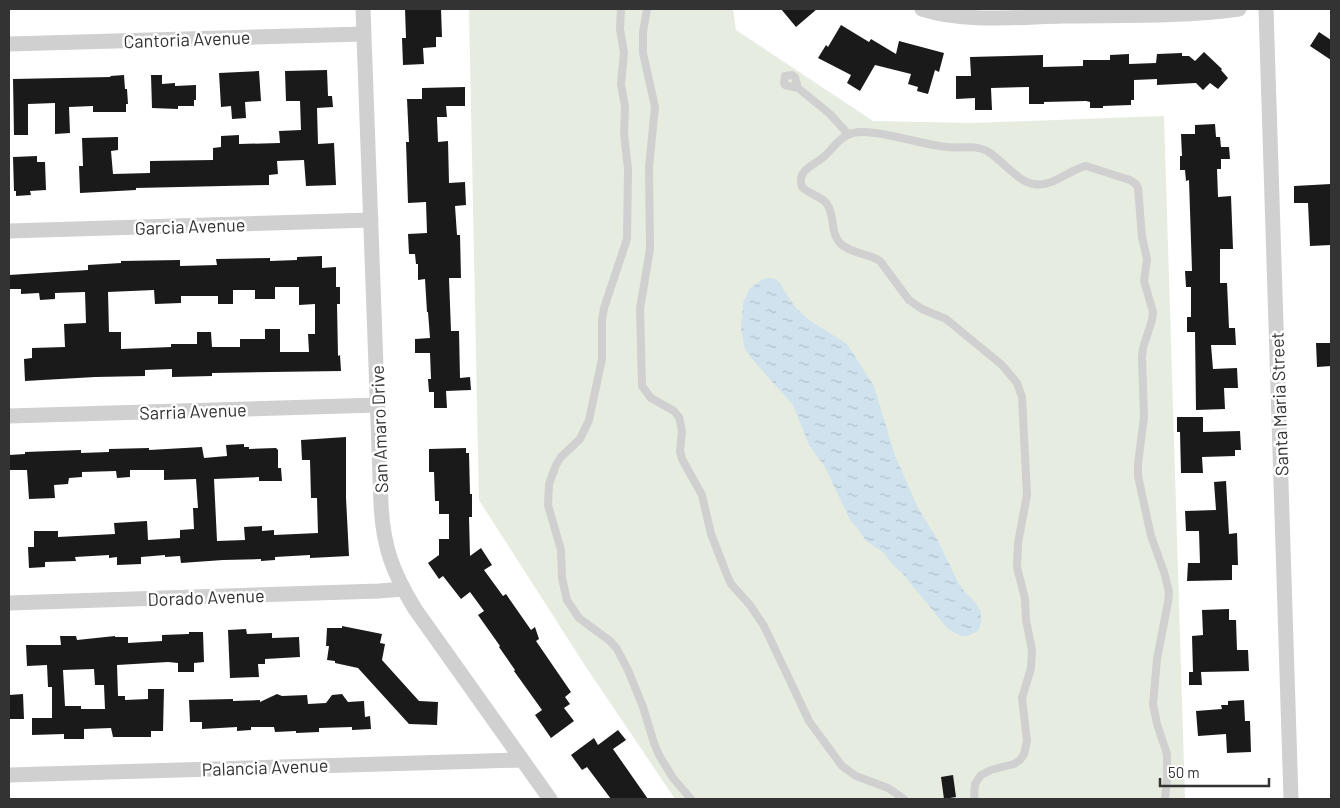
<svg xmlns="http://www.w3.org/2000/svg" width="1340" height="808" font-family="Barlow,sans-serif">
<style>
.green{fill:#e6ecdf}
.water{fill:url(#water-ripples)}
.building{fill:#1a1a1a;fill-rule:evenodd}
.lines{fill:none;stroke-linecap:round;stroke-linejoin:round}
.service{stroke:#d0d0d0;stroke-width:8}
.minor{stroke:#d0d0d0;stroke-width:15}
.labels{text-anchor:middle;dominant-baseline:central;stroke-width:5;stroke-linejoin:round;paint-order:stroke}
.street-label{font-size:18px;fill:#333;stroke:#fff}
</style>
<defs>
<pattern id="water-ripples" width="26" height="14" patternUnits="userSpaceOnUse" patternTransform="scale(1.25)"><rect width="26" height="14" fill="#cfe2ee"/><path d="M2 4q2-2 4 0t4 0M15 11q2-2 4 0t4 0" fill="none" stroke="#b2c2cd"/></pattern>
</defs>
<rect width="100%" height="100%" fill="#fff"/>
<path class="green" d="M469,9H733L736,30L873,121L972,123L1164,116L1185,799H675L584,664L479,500Z"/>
<path class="water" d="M769,278L776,279L781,284L783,289L796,308L809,320L847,344L874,386L894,453L918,508L936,537L958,582L965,592L975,602L981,612V623L978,631L967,636H961L948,629L902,573L893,565L884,553L866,541L858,529L850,520L825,467L809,445L793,405L753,360L745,349L741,330L743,303L750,288L763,279Z"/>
<path class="building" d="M405,9H441L442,37H436V47L423,48L424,64L403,65L402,38H406Z
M781,9H817L796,27Z
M841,25L869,42L871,39L896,54L899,41L944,53L939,72L935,70L928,94L917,91L918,87L908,84L911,74L875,65L860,91L847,83L851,75L818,58L826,45L828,47Z
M1319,32L1331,40V60L1310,46Z
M1204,52L1222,69L1221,70L1228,78L1218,89L1210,83L1203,90L1196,83L1157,85V79L1134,80V100H1131V105L1103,106V108H1090V102L1086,101L1044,102V104H1029V87L991,88L992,110H975V98L956,99V76H971L970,57L1043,55V67L1083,66V60H1110V55L1129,54V64L1156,63L1157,54L1182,53V56H1189L1195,61Z
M327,70L328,96H332L333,107L317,108L318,144L334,143L336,185L306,186L304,160L277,161L278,174L269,175V185L136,188V190L80,193L79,166H83L82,138L118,137V150L111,151L113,174L150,173V161L213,160V148L221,147V136L239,135V144L280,143L279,131L301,130L300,101H286L285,71Z
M259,71L261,101L245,102L246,118L232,119L231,106L221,107L219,73Z
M124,75L125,89H127L128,104H126V112H93V106L69,107L70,133L55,134V103L28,104V135H14L13,79L111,77L110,76Z
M151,75H162V84L175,83V86L196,85V100H194V106H178V109L152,108Z
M465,87V106H446L447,117H437L438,142L448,141L449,183L465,182L466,205L455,206L457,235H460L461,278H449L451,331H459L460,378L470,377L471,390L446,391L447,408H434V392H429L428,379H431L430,353H415V339L430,338L428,312H427L425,279L418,280V264H416L415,254H409L408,234L427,233L426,202L408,203L406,142H409L407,99H422V88Z
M1215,124L1216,137H1220L1221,147H1229L1230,159H1221V169H1217L1218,197L1231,196L1233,249H1220V283H1227L1229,328H1235L1236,345H1211L1213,369L1237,368L1238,388H1224L1225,409L1196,410L1195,332H1187V317H1191V287H1186L1185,271H1192L1189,180L1186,181L1185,170H1180V156H1182L1181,134H1195V125Z
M37,156V162H45L46,190L30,191L31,195L16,196V191H14L13,157Z
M1331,184V245L1310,246L1308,203H1294V186Z
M322,256V268L336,267V287H340V304H337L338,356L340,355L341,371L212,373V376L172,377V369L145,370V376L95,377L25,381L24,359L32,358V348L65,347L64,324L86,323L85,292L55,293V299L40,300L39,293L21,294V289H9V275L88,270V265L121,263V261L180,260V266L217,265L216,259L270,258V261L297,260V257ZM275,287H299V305L315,304V334H308L309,352H280V329H265V339H240V347H212L211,332H197V344H171V347L121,349V332H109L108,292L154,290L155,304L181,303V296H218V304H233V290H255V299H275Z
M1316,343H1331V366L1317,367Z
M1177,417H1203V432L1240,431L1241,450H1235V456L1202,457L1203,473H1181L1180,432H1177Z
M346,437V498L349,556L310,558V555L275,557V560L261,561V559L223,560L181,563L180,556L165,557V555L141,557V564L117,565V557L109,558V555L75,557L76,561L45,562V567L29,568L28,547H34V531H58V537L115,534L114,523L147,521L148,540L180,538V530L194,529L193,508H198L196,479L164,480V470H130V477L117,478L116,471L82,472V477L69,478L68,484L54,485L55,498L29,499L27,470H9V455L25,454V452L81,450V453L109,452V449L149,448V450L202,447L204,458L227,456L226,445L244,444V447H249V449L276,448L278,450V468H281L282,481H259V477L214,479L217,541L245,540L244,527L262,526V531L274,530V535L318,533L317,498H311L310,460H302L301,440Z
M466,448V453H469L470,494H472V517H469L470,556L481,548L492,565L484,570L503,596L506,594L531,630L535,627L539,639L536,641L571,692L565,697L570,704L564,708L574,721L551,738L535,715L542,710L514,671L515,670L499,647L500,646L478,615L484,611L470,592L461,599L443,576L439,579L428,563L439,555V539H449V514H439V501H435L434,472H429V449Z
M1226,481L1229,534L1237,533L1238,565H1232V580L1187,581L1188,563H1200L1199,531H1186L1185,511L1216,510L1214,482Z
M1229,609V620H1236L1237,650H1248L1249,671L1201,672L1202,685H1189V672H1193L1192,636L1203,635L1202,610Z
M342,626L382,634L380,643L385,644L382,660L419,701L438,702L437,725L409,724L358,668L335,663V661L327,660L329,646H326L327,628H342Z
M246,629L247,634L272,633V638L299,637L300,657L265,659V664H258L259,677L230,678L228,630Z
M189,632H203L204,662L194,663V672H178V663L168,662L117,665L118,696H125V700L148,699V689H164L163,731H151V737H113L111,728L84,729V739H64V734L32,735V718H52V687H48L47,665L27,666L26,645H61L60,636H76L77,640L115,636V637H128V643L162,641V635L189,634ZM94,669L95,685H104L105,709H81V706H65L63,670Z
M23,694L24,719H9V695Z
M277,694L282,696L307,695L308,704L326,703L332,695L342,694L348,702L364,701L365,717L370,716L371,729L352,730V727L319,728V732L296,733V731L275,732L274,727H251V730L237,731V727L202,729V722H190L189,700L233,699V701L260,700V702Z
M1244,700L1245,721H1250L1251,752L1227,753L1226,734L1198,736L1196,711L1222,709L1221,705H1228V701Z
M618,730L626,740L613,749L648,799H611L587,767L582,770L571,755L594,738L598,745Z
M953,775L956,797L944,799L941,777Z"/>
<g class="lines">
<path class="service" d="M621,9L620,29L624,53L621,84L625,107L624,134L628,169L627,239L604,308L602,320V359L589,420L580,439L561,457L556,465L549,484L548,505L561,550L562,578L567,600L579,618L610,641L617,649L628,670L643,707L654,743L659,755L673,778L691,799
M647,9L643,32V53L655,107L649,167L650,249L640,309L642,386L651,398L674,411L679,417L682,431L680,451L682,459L702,495L711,534L727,575L731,584L750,605L764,626L809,721L842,766L856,776L888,788L904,799
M798,88L785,85L784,83L785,76L792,75L795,77L798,88L830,114L848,134
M974,799L975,784L981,775L991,770L1014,764L1020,760L1024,754L1027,741L1022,698L1031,668L1032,650L1026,620L1025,599L1017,567L1018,543L1027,495L1022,397L1017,383L1002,365L946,319L922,309L909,300L880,261C868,253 852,254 841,244C829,232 836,217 827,204C823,197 809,194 802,187C797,171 810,167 821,159C832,151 839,136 853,133C860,131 868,132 875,133C899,136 922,144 946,147C960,149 974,144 987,151C1001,159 1017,181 1033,184C1052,188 1068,170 1086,166L1130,180L1136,184L1138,188L1142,237L1147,259L1144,281L1153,312L1152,320L1143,348L1142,357L1144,417L1138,464V476L1151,536L1164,572L1169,592L1168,602L1157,659L1153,704L1157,724L1167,754V779L1165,799"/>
<path class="minor" d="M363,9L381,504C383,547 393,573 415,609L550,799
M922,9C966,23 1017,17 1063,16C1121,15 1181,17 1239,9
M1266,9L1291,799
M9,44L364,34
M9,231L371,220
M9,416L378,405
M9,603L379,591L403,589
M9,775L521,760"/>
</g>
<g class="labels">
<g class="street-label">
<text transform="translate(187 39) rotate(-2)">Cantoria Avenue</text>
<text transform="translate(190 226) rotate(-2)">Garcia Avenue</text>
<text transform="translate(1279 404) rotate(-92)">Santa Maria Street</text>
<text transform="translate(193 411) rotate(-2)">Sarria Avenue</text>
<text transform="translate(379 429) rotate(-92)">San Amaro Drive</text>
<text transform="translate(206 597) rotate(-2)">Dorado Avenue</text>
<text transform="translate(265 767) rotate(-2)">Palancia Avenue</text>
</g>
</g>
<rect width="1340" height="808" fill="none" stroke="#333333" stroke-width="20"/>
<path d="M1160 778v8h109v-8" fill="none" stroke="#333333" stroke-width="2.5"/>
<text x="1168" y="778" font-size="15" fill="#333333" stroke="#ffffff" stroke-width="4" paint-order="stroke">50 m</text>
</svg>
